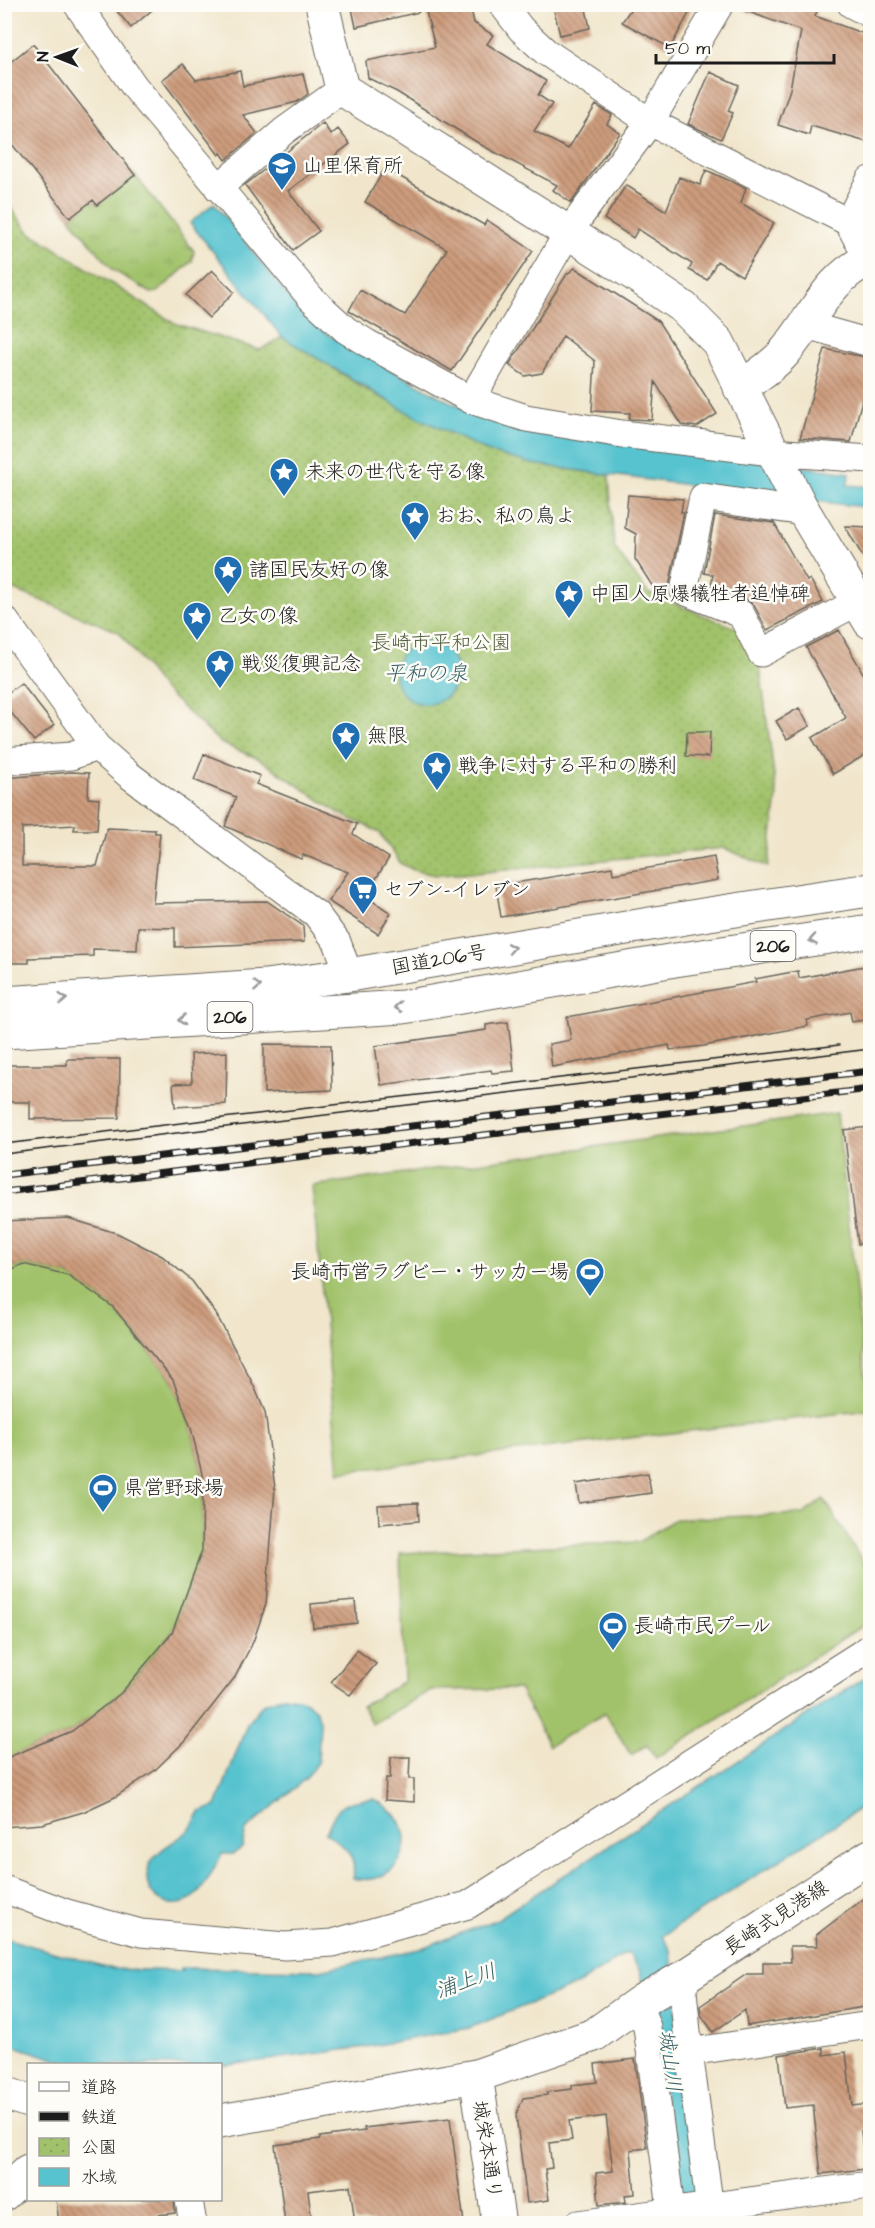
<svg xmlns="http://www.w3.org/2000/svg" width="875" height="2228" font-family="'Architects Daughter','Klee One',sans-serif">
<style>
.grass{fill:url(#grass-tufts);stroke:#5e6f44;stroke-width:1.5}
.park{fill:url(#park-dots);stroke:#5e6f44;stroke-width:1.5}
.garden{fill:#a1c26b;stroke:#5e6f44;stroke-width:1.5}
.water{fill:#57c3cf;stroke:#3a7076;stroke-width:1.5}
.building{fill:url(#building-back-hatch)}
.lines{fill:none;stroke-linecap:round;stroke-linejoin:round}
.minor-casing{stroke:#67635a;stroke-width:29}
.tertiary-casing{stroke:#67635a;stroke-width:35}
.secondary-casing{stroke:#67635a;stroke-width:35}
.trunk-casing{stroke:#67635a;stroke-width:35}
.minor{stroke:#fff;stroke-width:27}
.tertiary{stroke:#fff;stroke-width:33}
.secondary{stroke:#fff;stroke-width:33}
.trunk{stroke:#fff;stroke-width:33}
.tram{stroke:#1c1c1c;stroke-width:1.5}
.rail-casing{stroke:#1c1c1c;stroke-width:7}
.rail{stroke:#fdfcf7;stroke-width:4.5;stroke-dasharray:14;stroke-linecap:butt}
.oneway{stroke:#999}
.labels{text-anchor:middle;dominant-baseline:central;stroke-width:5;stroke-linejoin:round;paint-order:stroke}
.shield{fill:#fdfcf7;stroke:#605f5e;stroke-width:1.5}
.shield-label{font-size:18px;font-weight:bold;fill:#1c1c1c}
.poi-label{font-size:20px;fill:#1c1c1c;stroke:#fdfcf7;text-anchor:start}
.park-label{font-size:20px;fill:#515e3c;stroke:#fdfcf7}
.street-label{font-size:20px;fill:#1c1c1c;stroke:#fdfcf7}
.water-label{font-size:21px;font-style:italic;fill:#345f64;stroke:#fdfcf7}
</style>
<defs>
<pattern id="grass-tufts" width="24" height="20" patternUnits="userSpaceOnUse" patternTransform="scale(1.5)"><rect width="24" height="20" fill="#a1c26b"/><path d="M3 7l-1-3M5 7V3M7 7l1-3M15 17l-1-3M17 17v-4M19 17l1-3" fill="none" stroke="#8aa65c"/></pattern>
<pattern id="park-dots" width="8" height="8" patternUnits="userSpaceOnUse" patternTransform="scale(1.5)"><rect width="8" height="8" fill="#a1c26b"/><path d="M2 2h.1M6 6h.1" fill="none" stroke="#8aa65c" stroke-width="1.8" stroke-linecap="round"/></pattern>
<pattern id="building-back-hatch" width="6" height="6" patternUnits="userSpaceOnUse" patternTransform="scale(1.5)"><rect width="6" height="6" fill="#cd9c7d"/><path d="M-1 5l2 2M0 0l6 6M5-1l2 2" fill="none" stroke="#a67e66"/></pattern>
</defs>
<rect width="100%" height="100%" fill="#fdfcf7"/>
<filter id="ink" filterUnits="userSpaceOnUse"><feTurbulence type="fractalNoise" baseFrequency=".0167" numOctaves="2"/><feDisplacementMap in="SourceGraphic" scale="12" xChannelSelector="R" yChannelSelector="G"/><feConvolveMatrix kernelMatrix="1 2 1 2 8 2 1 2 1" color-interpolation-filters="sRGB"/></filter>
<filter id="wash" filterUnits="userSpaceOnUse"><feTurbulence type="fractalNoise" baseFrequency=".008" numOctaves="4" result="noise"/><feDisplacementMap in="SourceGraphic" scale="24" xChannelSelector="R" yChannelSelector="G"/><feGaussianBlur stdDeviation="1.35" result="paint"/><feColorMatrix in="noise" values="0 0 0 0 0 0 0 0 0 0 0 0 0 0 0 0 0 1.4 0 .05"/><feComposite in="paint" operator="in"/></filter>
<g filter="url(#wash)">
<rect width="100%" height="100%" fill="#f1e6cc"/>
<path class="grass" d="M135,175L194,251L192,261L158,292L151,293L113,270L70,218L93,200L98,205Z"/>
<path class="park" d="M4,198L28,231L174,323L260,350L282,337L314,355L363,388L489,452L533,464L609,475L614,547L648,593L741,630L760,668L777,797L768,867L724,848L476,873L436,875L416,871L401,864L379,832L339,813L259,759L221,743L162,688L119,632L5,586Z"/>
<path class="garden" d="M837,1113L869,1410L339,1472L312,1186Z
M23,1264L68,1275L113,1307L173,1380L191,1428L203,1478L202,1550L172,1633L121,1693L72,1731L5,1759L4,1273Z
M824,1499L870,1574V1621L656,1758L647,1745L631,1755L605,1713L549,1746L519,1689L431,1690L372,1724L362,1706L404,1681L400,1553L639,1542L675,1519L803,1514Z"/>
<path class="water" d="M214,203L305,318L332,337L452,403L528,430L850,473L847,485L870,487V508L595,473L533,464L489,452L407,412L282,337L190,223Z
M395 673a31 31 0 1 1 62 0a31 31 0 1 1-62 0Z
M870,1674V1802L662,1936L671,1950L680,2050L703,2223H681L655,2024L640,1971L628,1952L577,1985L469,2028L366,2047L221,2066L70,2064L5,2043L4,1938L113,1969L182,1971L181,1968L320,1970L419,1949L496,1920Z
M283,1696L302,1699L317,1711L320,1722L318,1761L306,1778L246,1830L242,1848L233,1854H222C214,1867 202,1896 186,1902C160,1912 139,1888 150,1864C157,1849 176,1842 188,1831C193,1826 196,1818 200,1812L216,1806L248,1722L263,1704Z
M373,1799C431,1826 401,1890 353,1878C357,1854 343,1846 326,1833C338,1804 341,1802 373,1799Z"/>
<g id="blocks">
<path class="building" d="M111,4H159L131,28Z
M351,4H418L419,12L356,27Z
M424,4H470L474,23L493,35L487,44L546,81L538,95L552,104L534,131L568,149L596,105L612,115L607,124L620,133L571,203L553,190L557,185L483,146L397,92L368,78L366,61L435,47Z
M567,4H585L590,28L560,35L553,6Z
M634,4H694L670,48L622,22Z
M736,4H806L818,9L815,16L870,36V143L811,126L809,135L778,125L790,89L801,31L735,7Z
M33,44L135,175L97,205L93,200L70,218L4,134V67Z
M183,64L196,80L240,71L243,86L303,74L308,94L297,102L243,115L257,133L226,160L221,153L219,155L162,80Z
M710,72L739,85L728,111L733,113L721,139L688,124Z
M323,123L331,135L338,129L350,144L288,191L319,231L293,250L245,185Z
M385,168L484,225L487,220L533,251L452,371L349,311L360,290L405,315L447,249L365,202Z
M706,170L746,188L741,203L774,223L742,276L717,261L707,280L689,270L692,264L638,229L633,238L604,219L626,185L666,211L679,177L700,185Z
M575,268L658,321L717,414L697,427L682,425L655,382L652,420L629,419L630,413L592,411L595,361L563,336L542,373L525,376L509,365L567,274Z
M212,270L234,292L209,318L186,295Z
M825,349L870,358V402L862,400L851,442L800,438Z
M628,495L683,499L681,512H684L669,587H653L635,559L636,534L625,528Z
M715,515L774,523L807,581L810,579L823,602L767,630L755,607L748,600L711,585L713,575L704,573Z
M845,526L870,527V569Z
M839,630L870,686V752L833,774L812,738L846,718L806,647Z
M21,683L54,725L34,741L4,704V696Z
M799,708L810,726L787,739L776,721Z
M687,732H710L709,757L686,756Z
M204,754L260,776L256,784L357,824L353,834L389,858L365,896L391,913L378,934L328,901L348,872L303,855L301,859L225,826L236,797L194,780Z
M72,772L89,773L88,798L99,799L97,830H74L75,825L22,828V866H97L107,828L155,830V833H160L153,903L267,901L303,926L304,942L175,947V928L138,927L137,950L93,949V956L29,958V963H4V778Z
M714,857L718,880L501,917L496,886L612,867L613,874Z
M870,965V1019L852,1022L850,1012L807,1020L808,1026L704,1046L670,1050L669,1045L552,1067L549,1044L571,1040L567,1017L756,982L755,979L798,971L799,978Z
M508,1022L514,1071L492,1073L491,1070L381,1085L375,1046L486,1030V1025Z
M264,1044L331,1045L332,1090L264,1093Z
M227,1052L226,1104L175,1107L173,1084L192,1083L191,1054Z
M67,1059H120L119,1118L30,1119V1102H4V1065H67Z
M869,1127L870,1243L858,1244L844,1130Z
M68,1218L119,1234L162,1256L192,1281L216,1314L254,1386L265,1412L275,1488L266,1604L253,1642L235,1677L184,1742L154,1771L115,1797L83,1812L42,1824L4,1827V1759L72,1731L121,1693L172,1633L202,1550L203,1478L191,1428L173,1380L113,1307L68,1275L23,1264L4,1273V1221Z
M648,1473L651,1493L579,1503L576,1484Z
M418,1503L419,1521L379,1524L378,1505Z
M355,1600L357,1623L313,1628L311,1604Z
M357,1650L376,1664L350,1695L331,1682Z
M391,1757H410L409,1779H414V1802L385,1800L386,1778H390Z
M870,1894V2006L747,2026L745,2010L713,2032L701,2015L700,2006L747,1974H763V1962H791L790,1946H817L816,1935Z
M824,2048V2055L846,2052L852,2106L870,2104V2129L861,2131L865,2169L821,2174L813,2105L785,2108L779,2055Z
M635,2059L647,2148L631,2150L635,2194L625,2195L626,2202L599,2205L596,2173L613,2171L606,2116L569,2121L572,2140L549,2143L552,2168L545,2169L549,2200L527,2203L516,2115L523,2098L547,2095V2092L572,2089V2085L597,2082L595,2064Z
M450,2118L464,2223H355L350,2186L308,2191L312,2223H285L275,2145L320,2139V2137L365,2131L364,2128Z
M56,2199H174L175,2213L89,2223H59Z"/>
</g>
</g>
<g filter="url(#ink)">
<use href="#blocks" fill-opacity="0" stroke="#67635a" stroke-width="1.5"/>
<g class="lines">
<g class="minor-casing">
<path id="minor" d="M77,4L134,86L311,298L346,330L367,343L471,400L526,418L622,434L772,452L870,459
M502,4L521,29L546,52L650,122L848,222L868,259
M851,4L870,14
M218,188L284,131L342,89
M848,222L870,180
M806,325L870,343
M471,400L567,234L650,122L720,4
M804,512L703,497L684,591L741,614L761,653L859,601
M4,619L97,747L129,775L316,914L337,942L349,975
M4,761L71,756L97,747
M4,1889L67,1913L141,1933L285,1946L333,1943L468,1905L870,1648
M687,1975L683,1991L689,2052L712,2224
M638,2004L647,2027L673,2224
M689,2052L870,2025
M189,2200L193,2224
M578,2224L870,2185"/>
</g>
<g class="tertiary-casing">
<path id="tertiary" d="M322,4L342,89L637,276L684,308L718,342L800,505L870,622
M740,388C755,377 772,367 784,353C812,321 828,276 870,259
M4,2093L28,2101
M220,2121L476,2076
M4,2194L28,2171"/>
</g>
<g class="secondary-casing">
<path id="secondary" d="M499,2224L476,2076L594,2035L643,2000L687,1975L870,1856"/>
</g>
<g class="trunk-casing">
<path id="trunk" d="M4,1003L265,986L349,975L709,914L870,890
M4,1032L403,1007L675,960L870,931"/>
</g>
<use href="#minor" class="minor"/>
<use href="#tertiary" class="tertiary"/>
<use href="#secondary" class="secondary"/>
<use href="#trunk" class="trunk"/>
<path class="tram" d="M4,1144L839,1045
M4,1154L870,1049"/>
<g class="rail-casing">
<path id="rail" d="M4,1175L870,1071
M4,1192L870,1089"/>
</g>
<use href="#rail" class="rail"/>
</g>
<defs><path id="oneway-chevron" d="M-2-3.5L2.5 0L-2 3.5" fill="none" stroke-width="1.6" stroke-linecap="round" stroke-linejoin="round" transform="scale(1.5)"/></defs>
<g class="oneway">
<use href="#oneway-chevron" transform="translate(813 940) rotate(171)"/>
<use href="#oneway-chevron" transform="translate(511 948) rotate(-10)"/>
<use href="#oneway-chevron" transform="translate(257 986) rotate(-4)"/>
<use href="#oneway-chevron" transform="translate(63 999) rotate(-4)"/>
<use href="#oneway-chevron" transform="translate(398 1007) rotate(175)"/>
<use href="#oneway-chevron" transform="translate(182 1020) rotate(177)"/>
</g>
</g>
<defs>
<g id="school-pin" transform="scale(1.5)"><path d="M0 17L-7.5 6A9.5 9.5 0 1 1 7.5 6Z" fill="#1f6fb2" stroke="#fdfcf7"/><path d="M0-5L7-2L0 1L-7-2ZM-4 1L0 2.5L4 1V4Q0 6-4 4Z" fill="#fff"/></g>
<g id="sight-pin" transform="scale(1.5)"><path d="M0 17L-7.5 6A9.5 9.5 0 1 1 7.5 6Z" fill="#1f6fb2" stroke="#fdfcf7"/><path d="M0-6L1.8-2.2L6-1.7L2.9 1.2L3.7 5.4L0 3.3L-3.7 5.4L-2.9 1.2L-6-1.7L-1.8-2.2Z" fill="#fff"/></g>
<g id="supermarket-pin" transform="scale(1.5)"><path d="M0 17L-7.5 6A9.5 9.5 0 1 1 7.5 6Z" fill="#1f6fb2" stroke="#fdfcf7"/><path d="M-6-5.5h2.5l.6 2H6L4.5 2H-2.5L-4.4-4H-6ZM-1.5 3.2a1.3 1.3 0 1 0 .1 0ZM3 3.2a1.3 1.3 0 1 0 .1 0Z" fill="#fff"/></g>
<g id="stadium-pin" transform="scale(1.5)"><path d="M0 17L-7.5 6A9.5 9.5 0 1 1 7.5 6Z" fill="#1f6fb2" stroke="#fdfcf7"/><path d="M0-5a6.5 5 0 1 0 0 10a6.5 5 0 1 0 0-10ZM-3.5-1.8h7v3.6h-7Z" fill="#fff"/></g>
</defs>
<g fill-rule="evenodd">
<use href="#school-pin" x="282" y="166"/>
<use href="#sight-pin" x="284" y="472"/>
<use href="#sight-pin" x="415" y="516"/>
<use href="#sight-pin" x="228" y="570"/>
<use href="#sight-pin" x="569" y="594"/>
<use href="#sight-pin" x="197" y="616"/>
<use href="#sight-pin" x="220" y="664"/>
<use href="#sight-pin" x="346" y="736"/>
<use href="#sight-pin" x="437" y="766"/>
<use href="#supermarket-pin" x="363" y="890"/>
<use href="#stadium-pin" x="590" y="1272"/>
<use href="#stadium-pin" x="103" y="1488"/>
<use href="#stadium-pin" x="613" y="1626"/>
</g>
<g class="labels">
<g class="shield">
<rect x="750.5" y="931" width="45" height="30" rx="4.5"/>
<rect x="207.5" y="1002" width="45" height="30" rx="4.5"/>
</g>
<g class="shield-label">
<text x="773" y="946">206</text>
<text x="230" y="1017">206</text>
</g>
<g class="poi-label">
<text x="303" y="166">山里保育所</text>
<text x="305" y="472">未来の世代を守る像</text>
<text x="436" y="516">おお、私の鳥よ</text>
<text x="249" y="570">諸国民友好の像</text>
<text x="590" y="594">中国人原爆犧牲者追悼碑</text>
<text x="218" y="616">乙女の像</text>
<text x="241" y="664">戦災復興記念</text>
<text x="367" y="736">無限</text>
<text x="458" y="766">戦争に対する平和の勝利</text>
<text x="384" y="890">セブン-イレブン</text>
<text x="569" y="1272" text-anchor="end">長崎市営ラグビー・サッカー場</text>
<text x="124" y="1488">県営野球場</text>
<text x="634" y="1626">長崎市民プール</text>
</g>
<g class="park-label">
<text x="441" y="643">長崎市平和公園</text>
</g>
<g class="street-label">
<text transform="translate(439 960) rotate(-10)">国道206号</text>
<text transform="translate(776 1918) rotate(-33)">長崎式見港線</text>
<text transform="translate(487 2150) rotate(81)">城栄本通り</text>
</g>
<g class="water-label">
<text x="426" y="673">平和の泉</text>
<text transform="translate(466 1981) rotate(-20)">浦上川</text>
<text transform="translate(670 2061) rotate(82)">城山川</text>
</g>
</g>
<rect width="875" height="2228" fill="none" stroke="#fdfcf7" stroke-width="24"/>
<rect x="27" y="2063" width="195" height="138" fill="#fdfcf7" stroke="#a3a29f" stroke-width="1.5"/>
<rect x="39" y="2082" width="30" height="9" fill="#ffffff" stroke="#a3a29f" stroke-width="1.5"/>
<text x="81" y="2093" font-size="18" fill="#1c1c1c">道路</text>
<rect x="39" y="2112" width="30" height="9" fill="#1c1c1c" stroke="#a3a29f" stroke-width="1.5"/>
<text x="81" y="2123" font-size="18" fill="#1c1c1c">鉄道</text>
<rect x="39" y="2138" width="30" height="18" fill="url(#park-dots)" stroke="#a3a29f" stroke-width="1.5"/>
<text x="81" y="2153" font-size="18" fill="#1c1c1c">公園</text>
<rect x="39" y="2168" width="30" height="18" fill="#57c3cf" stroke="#a3a29f" stroke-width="1.5"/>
<text x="81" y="2183" font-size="18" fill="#1c1c1c">水域</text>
<g transform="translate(57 57) rotate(271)" stroke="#fdfcf7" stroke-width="4.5" paint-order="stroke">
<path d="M0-4.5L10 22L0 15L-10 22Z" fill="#1c1c1c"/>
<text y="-9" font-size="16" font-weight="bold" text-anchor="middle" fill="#1c1c1c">N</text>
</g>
<path d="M656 54v9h178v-9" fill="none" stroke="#1c1c1c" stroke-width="3"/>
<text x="665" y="54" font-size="18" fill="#1c1c1c" stroke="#fdfcf7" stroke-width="4.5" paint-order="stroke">50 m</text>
</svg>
